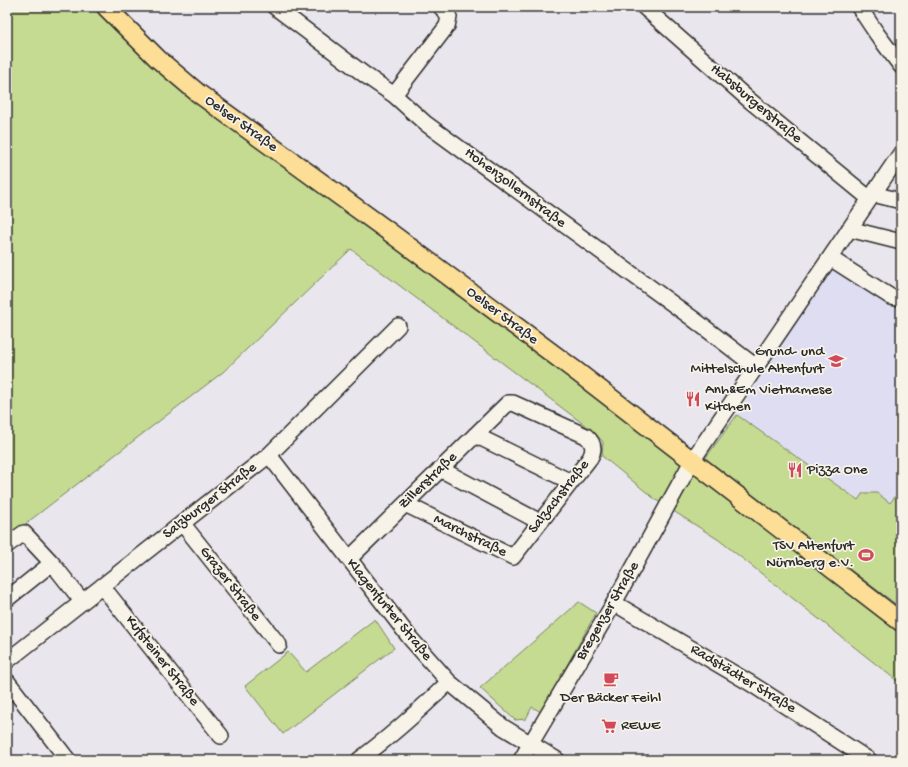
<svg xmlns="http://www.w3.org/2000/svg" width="908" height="767" font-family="'Gochi Hand',sans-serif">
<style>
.built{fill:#dfddf2}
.green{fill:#c5db91;stroke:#78835e}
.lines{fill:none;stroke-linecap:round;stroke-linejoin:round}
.minor-casing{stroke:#2b2b2b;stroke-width:18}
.major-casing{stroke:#2b2b2b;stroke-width:21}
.minor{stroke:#f7f3e8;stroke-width:15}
.major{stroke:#fdde96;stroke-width:18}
.labels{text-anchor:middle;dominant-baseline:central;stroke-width:3.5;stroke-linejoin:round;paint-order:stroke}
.street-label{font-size:15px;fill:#2b2b2b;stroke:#f7f3e8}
.poi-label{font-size:15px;fill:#2b2b2b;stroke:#f7f3e8;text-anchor:start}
</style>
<rect width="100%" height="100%" fill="#e9e6ee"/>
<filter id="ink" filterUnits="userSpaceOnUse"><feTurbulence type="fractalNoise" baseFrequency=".025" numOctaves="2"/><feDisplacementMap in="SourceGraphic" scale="8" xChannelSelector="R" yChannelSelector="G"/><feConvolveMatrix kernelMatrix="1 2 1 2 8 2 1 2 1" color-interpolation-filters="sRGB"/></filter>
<g filter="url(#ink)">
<path class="built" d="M834,265L901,308V489L890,503L858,500L737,415Z"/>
<path class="green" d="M7,7H96L161,71L666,449L901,630V684L719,540L656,500L602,456L603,442L594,432L351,249L223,372L7,538Z
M737,415L858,500L863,493H877L890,503L901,489V608L704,460Z
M579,602L596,613L541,712L532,707L526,719L515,720L480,688Z
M375,619L394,648L283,734L245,686L288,652L306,672Z"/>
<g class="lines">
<g class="minor-casing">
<path id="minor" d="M275,7L365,75L394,95L425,123L692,318L756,367
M644,7L748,99L870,199
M859,7L877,34L901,66
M394,95L447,26L449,17L441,7
M873,194L901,201
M849,229L901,242
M830,258L891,297L901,299
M475,435L571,482
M269,455L410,638L449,682L503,727L557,760
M440,469L540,522
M182,523L279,645
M7,545L24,533L52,563L82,601
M349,559C402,507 455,455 508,403H513L586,436C593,442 595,449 590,458L513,557L405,504
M102,586L221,736
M7,599L52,563
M614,603L750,683L869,760
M7,661L269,455L398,326
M7,681L68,760
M359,760C391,736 420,710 449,682
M521,760L614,603L692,461L901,153"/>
</g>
<g class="major-casing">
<path id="major" d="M106,7L158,59L198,93L388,231L576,371L901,622"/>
</g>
<use href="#minor" class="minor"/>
<use href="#major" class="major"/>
</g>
</g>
<defs>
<g id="school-bare" transform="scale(1.2)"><path d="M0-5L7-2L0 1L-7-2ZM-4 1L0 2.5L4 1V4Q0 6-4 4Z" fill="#d1495b" stroke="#f7f3e8" stroke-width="2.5" paint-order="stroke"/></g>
<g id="restaurant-bare" transform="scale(1.2)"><path d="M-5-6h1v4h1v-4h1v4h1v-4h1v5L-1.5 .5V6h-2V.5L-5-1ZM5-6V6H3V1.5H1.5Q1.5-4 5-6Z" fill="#d1495b" stroke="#f7f3e8" stroke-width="2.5" paint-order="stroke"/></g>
<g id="stadium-bare" transform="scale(1.2)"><path d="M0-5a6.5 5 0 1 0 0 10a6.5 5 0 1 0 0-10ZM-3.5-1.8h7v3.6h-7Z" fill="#d1495b" stroke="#f7f3e8" stroke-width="2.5" paint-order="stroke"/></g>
<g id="cafe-bare" transform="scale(1.2)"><path d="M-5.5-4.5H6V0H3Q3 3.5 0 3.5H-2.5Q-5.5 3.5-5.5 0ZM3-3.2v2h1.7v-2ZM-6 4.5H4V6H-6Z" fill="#d1495b" stroke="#f7f3e8" stroke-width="2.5" paint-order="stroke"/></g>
<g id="supermarket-bare" transform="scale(1.2)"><path d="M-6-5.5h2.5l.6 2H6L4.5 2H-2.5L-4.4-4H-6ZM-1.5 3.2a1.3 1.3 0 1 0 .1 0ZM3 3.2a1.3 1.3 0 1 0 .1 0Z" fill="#d1495b" stroke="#f7f3e8" stroke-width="2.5" paint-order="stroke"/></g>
</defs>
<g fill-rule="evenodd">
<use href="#school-bare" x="836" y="361"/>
<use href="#restaurant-bare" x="693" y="399"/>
<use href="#restaurant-bare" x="795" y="470"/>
<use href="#stadium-bare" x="866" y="555"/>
<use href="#cafe-bare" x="611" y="679"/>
<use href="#supermarket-bare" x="609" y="726"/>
</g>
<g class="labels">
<g class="street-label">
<text transform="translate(756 104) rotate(40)">Habsburgerstraße</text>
<text transform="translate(241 124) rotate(36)">Oelser Straße</text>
<text transform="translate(515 188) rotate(37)">Hohenzollernstraße</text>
<text transform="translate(502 316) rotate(37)">Oelser Straße</text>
<text transform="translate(428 481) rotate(-44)">Zillerstraße</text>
<text transform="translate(559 497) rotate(-52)">Salzachstraße</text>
<text transform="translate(210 501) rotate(-38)">Salzburger Straße</text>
<text transform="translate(470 536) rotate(26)">Marchstraße</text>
<text transform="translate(230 584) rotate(52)">Grazer Straße</text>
<text transform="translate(389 610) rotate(51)">Klagenfurter Straße</text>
<text transform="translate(608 611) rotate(-60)">Bregenzer Straße</text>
<text transform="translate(162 661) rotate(52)">Kufsteiner Straße</text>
<text transform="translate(743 679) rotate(31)">Radstädter Straße</text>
</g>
<g class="poi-label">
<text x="824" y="352" text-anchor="end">Grund- und<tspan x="824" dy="17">Mittelschule Altenfurt</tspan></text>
<text x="705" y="390">Anh&amp;Em Vietnamese<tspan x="705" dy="17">Kitchen</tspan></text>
<text x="807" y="470">Pizza One</text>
<text x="854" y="546" text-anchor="end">TSV Altenfurt<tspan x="854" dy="17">Nürnberg e.V.</tspan></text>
<text x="611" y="698" text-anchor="middle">Der Bäcker Feihl</text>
<text x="621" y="726">REWE</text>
</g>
</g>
<rect width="908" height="767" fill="none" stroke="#f7f3e8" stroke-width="24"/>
<rect x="12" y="12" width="884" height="743" fill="none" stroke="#2b2b2b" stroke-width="1.5" filter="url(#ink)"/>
</svg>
